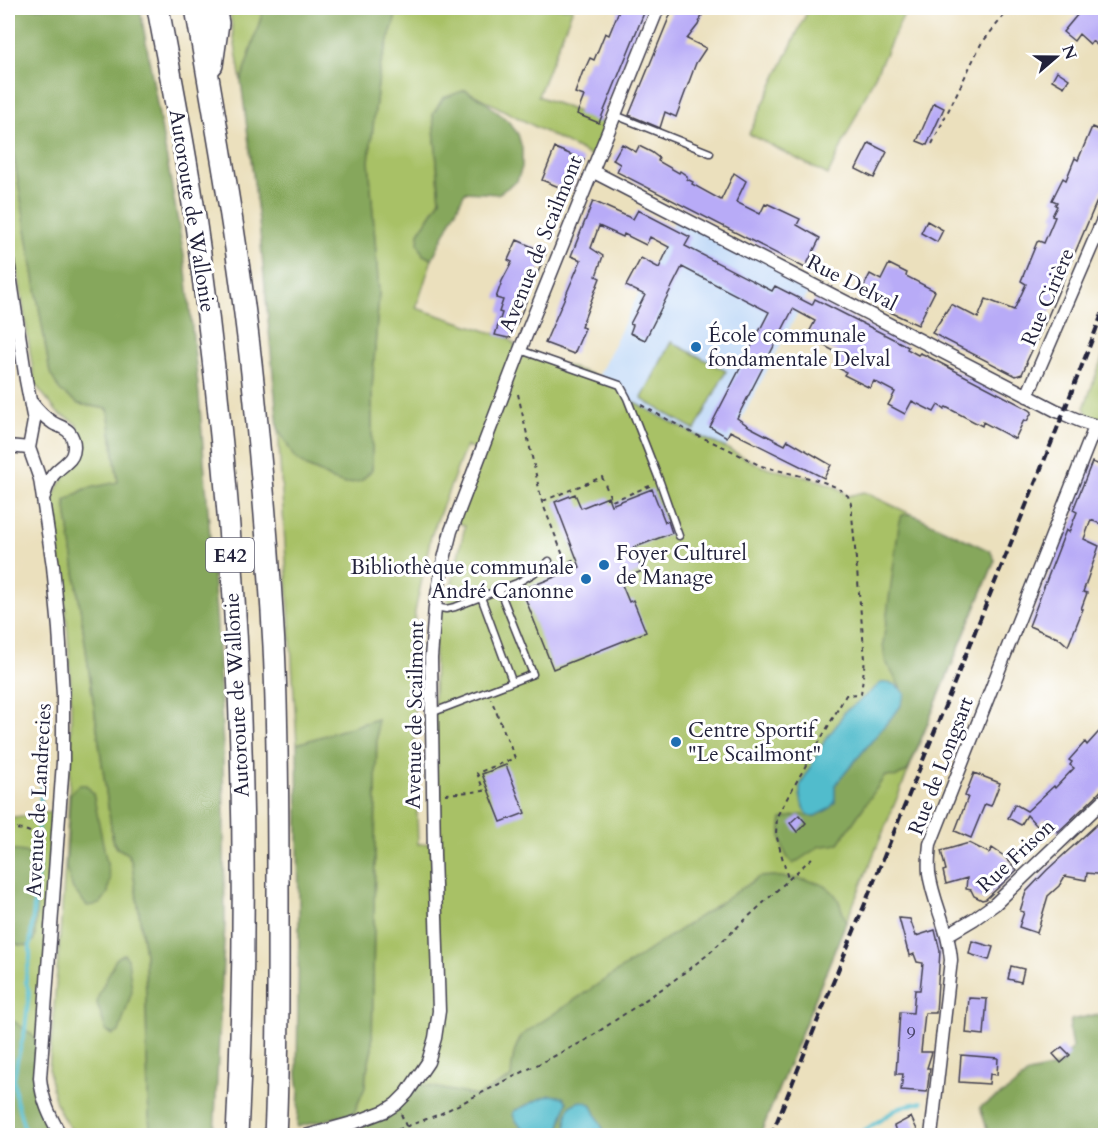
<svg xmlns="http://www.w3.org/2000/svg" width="1113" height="1143" font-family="Cardo,serif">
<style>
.built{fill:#c6ddf8}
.green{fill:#a8c166;stroke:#657250;stroke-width:1.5;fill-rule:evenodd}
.forest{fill:#86a75b;stroke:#54644b;stroke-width:1.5}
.water{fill:#51bccc;stroke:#3a6f84;stroke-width:1.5}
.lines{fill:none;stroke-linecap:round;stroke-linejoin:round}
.stream{stroke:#51bccc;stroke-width:4}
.building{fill:#b8abf7}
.service-casing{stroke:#403e4e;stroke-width:9}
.minor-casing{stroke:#403e4e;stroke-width:15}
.motorway-casing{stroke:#403e4e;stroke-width:24}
.path{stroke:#403e4e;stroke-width:2;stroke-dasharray:4.5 4.5;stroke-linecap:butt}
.service{stroke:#fff;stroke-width:6}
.minor{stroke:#fff;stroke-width:12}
.motorway{stroke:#fff;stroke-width:21}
.rail{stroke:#22223b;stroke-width:4;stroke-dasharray:9 4.5;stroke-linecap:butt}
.poi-dot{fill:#1f6fb2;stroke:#fff;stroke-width:2}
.labels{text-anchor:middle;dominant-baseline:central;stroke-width:6;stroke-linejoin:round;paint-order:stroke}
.number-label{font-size:18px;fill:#48446a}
.shield{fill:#fff;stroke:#646476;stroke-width:1.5}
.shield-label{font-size:20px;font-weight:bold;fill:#22223b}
.street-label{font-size:21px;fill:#22223b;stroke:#fff}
.poi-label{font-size:21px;fill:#22223b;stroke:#fff;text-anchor:start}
</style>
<rect width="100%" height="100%" fill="#fff"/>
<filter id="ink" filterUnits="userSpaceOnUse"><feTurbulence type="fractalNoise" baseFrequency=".0167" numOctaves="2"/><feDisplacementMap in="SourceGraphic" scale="12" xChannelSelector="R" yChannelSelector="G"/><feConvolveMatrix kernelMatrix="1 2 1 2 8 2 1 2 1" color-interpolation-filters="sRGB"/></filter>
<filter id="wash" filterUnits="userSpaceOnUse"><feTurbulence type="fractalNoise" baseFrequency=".008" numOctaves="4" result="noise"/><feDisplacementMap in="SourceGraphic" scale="24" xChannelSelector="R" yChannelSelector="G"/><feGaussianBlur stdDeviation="1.35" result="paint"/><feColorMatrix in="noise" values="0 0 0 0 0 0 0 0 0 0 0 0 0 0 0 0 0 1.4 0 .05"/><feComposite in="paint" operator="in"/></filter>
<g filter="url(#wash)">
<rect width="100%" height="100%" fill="#ebe0bd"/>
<path class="built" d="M677,215L813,284L726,448L694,434L627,398L598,377Z"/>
<path class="green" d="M229,8H264L241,81Z
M395,8H573L538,96L611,125L597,159L465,90L433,115L440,200L419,233L423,255L432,259L416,308L508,338L520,350L614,382L628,399L694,434L726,448L761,466L821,481L838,488L848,496L864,492L990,551L995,560L846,922L760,1135L366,1136L373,1117L356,1122L354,1113L365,1087L366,1074L372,1049L377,719L297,744L278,428L294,457L307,467L321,473L333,480L372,470V388L379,293L369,161L380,67L395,19ZM466,446L480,452L455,521L465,526L446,608L435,607L433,843L418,844L413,688V649L415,612L431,536Z
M809,8H907L828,175L749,134Z
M8,121L50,373L79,404L108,409L118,483L85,489L65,501L113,841L117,848L127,853L132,863L145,954L148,1097L150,1128L153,1135H76C58,1116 52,1096 49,1070C58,954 70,837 71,721C72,646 62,572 52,499L58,487L67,474L82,459L84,446L83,436L76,424L68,418L60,415L57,412L35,384L8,208Z
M671,342L726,371L695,430L643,400L642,398Z
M1105,350V427H1095L1084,408Z
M60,811L42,1051L31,1034L8,1017V818Z"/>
<path class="forest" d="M8,8H140L185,261L199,395L217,626L223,748L225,923L214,1135H153L150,1128L148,1097L145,954L132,863L127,853L117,848L113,841L65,501L85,489L118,482L108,409L79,404L60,391L50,373L8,121Z
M264,8H395V19L380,67L369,161L379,293L372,388V470L361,481L345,484L333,480L321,473L307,467L294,457L278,428L259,222L241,81Z
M465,90L483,100L508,121L518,134L522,148V167L517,181L498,194L465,192L432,259L423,255L418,243L419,233L440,200L433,114L443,98Z
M912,514L990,551L995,560L908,770L897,777L885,776L839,843L833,845L820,846L793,864C781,853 779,833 782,819C792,816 803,813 813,817L829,809L835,802V785L900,707L904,694L885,660L883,644L899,525L902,515Z
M377,719L372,1049L366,1074L365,1087L354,1113L297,1127L299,1090L297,1075L299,917L297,744Z
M79,785H86L93,793L110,879L108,893L100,904L87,906L73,889L66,868L70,794L74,789Z
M8,850L25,852L30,856L38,867L35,937L30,946L18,945L8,935Z
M774,876C795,880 826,877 838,899C841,906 843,914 846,922L760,1135H597L604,1131L591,1104L566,1130L568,1135H556L558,1134L567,1102L551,1095L542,1098L514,1111L519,1125L539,1135L356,1136L373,1116L415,1083L477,1096L511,1078C512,1061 513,1050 522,1035L759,877Z
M124,954L128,959L132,991L119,1032L113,1035L106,1031L97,1003L99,994L116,959L120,956Z
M1105,1015V1135H989L980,1107L1009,1090L1029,1073L1058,1066L1066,1057L1072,1048L1069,1030L1071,1020L1090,1016Z
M8,1017L31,1034L42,1051L40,1078L35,1091L40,1110L52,1135H8Z"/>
<path class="water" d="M881,683C893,682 898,685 905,694L900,707L835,785V802L829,809L813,817L808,815L802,804L800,795V786L825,740L836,726L845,711L853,706Z
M551,1095L563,1097L567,1102L558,1134L556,1135C551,1135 545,1136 540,1136C529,1134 516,1125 513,1114L514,1111L542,1098Z
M582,1101L591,1104L604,1131L598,1135H568C565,1130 566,1115 569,1109C571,1104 577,1102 582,1101Z"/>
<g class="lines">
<path class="stream" d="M26,1134L16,1099L14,1080L17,1061L25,1030L29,992L26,982V975L30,959V946L38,867L36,859L37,842L44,760
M856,1136L900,1107L922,1102"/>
</g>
<g id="blocks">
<path class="building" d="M620,8H646L599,123L577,114L584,96L575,93L583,71H584L590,58L594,60L605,33L609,35Z
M673,8H690L703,13L698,25L687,39L706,48L696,63L676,117L665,112L660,128L629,115Z
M1083,8H1106V53L1092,41L1090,44L1079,34L1074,41L1063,32Z
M1057,71L1069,79L1064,87L1052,80Z
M934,103L944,108L927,145L917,141Z
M1092,127L1106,133V180L1045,323L1026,363H1027L1022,374L1016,376L932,333L951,304L978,318L986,299L1014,310L1026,284L1021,281L1037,242L1039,241L1044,243L1055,217L1052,216L1057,206L1055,205L1057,202L1052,200L1063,178L1066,180L1075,158L1078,160Z
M869,143L887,152L874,178L856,169Z
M622,144L636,152L639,146L651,152L659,158L658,161L679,173L680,171L687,176V179L693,182L692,184L721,200L734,173L746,181L736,202L760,214L765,204L767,205L768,204L800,219L797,225L820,238L805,268L617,172L620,164L613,160Z
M555,148L584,160L571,192L542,180Z
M593,201L633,219L638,210L690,237L685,246L772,291L775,286L812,305L815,299L903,344L908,347L907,349L918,355L920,353L925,355L1030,410L1032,412L1027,421L1024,420L1015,439L983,422L982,426L946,407L944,409L938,405L934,412L912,401L905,414L888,405L895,392L874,381L870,388L844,375L846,372L834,366L840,354L809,338L810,337L807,336L815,321L793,309L737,418L750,427L785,445L788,440L831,465L824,478L730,431L727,437L710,427L769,312L682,267L645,340L630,333L633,325L630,324L645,295L626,286L641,258L659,268L669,247L650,237L646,245L624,234L623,237L599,226L591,248L603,256L596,276L600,278L581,327L585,328L574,354L545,343L581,260L571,256Z
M927,221L943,230L937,242L921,233Z
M517,240L546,253L514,331L511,337L508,338L495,335L502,313L499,312L503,300L496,298L502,281L512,262L508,260Z
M889,264L907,273L906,276L935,291L918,325L888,311L877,304L879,300L861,292L870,274L881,280Z
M1092,462L1106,467V517L1103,525L1091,520L1084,539L1099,546L1083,592L1087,593L1081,609H1083L1068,646L1060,639L1029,626L1066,530L1069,532L1077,512L1073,510Z
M652,489L665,522L668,521L672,533L633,548L642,571L620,580L629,602L633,600L646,632L553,669L522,590L580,567L555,502L575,494L581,508L608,497L611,505Z
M1106,724V785L1095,797L1058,832L1045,818L1037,826L1027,815L1021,825L1008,818L1015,804L1027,811L1054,786L1055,788L1074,768L1070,765L1072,762L1069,760L1085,742L1087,745Z
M506,765L525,813L501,822L482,774Z
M974,773L1000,783L991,806L985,804L971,838L955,831L968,797L965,796Z
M799,815L806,823L797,832L790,823Z
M1106,816V875L1087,873L1086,880L1065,876L1059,886L1048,896L1037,933L1019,927L1024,912L1020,911L1026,892L1047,870Z
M969,843L989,853L992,848L1004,856L1017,870L986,899L982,900L974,896L971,890L966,889L967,878L946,884L943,871L946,870L941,851Z
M899,918L910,919L916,936L935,930L940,951L936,1013H925L921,1052H932L927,1068H930L927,1092L901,1090L903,1074H896L900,1012L913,1013L915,990H920L923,963L917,962L914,954L910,956L909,951L908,952Z
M972,941L993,947L989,960L969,954Z
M1011,966L1024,969L1021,982L1008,979Z
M969,998L987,999L984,1035L966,1033Z
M1062,1047L1070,1055L1061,1063L1053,1054Z
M961,1055L998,1058L997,1075L990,1074L989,1084L959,1082Z
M911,1117L920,1136H898L894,1126Z"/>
</g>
</g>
<g filter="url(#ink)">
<use href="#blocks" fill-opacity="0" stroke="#403e4e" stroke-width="1.5"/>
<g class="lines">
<g class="service-casing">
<path id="service" d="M615,115L710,153
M520,350L620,385L627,398L660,482L679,536
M481,597L512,681
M435,607L446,609L455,607L517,583L534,573L549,561
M431,713L533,674L499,589"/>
</g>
<g class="minor-casing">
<path id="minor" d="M592,171L1055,410C1072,417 1087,426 1106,427
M8,262L26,380L34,421L29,448L40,479L53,566L59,629L63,695V762L40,1078C42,1100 50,1117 61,1136
M1027,396L1106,213
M32,403C38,411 44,417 53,423C58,426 64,427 69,432C76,441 76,455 67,462C62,467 58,469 53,475C49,481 46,489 44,496
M8,446L29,448
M947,935L974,919L995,904L1106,798
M306,1136L356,1122L385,1111L396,1104L407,1093L428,1062L435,1038L439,1011L434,855L431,658L435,607L442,567L451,531L520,350L658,8
M931,1136L951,960C949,929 933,903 929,873C928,863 929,854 930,844L1095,427"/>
</g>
<g class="motorway-casing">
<path id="motorway" d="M158,8C170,73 183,138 193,204C238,512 253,825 237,1136
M196,8C220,146 245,284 257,424C264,498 270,572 274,646C278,729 278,813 278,896C278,976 279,1056 275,1136
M212,65L218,23L215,8"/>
</g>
<path class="path" d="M932,144L981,44L1010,8
M518,394L542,502L566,563L577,558
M641,405L694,434L726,448L761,466L821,481L838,488L848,496L851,504L865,659L861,694L846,695L777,816L776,834L788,879
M543,501L602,477L612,501L652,485
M445,794L484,791L477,773L515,758L491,699
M8,829C27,829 34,830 44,849
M401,1114L406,1126
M39,1136L46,1133
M381,1136L440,1114L586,1040L669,984L706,956L814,856"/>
<use href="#service" class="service"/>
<use href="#minor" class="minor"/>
<use href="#motorway" class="motorway"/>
<path class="rail" d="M771,1136L1059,424L1106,304"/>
</g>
</g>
<g class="poi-dot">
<circle cx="696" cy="347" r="6"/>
<circle cx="604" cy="565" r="6"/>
<circle cx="586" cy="579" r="6"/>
<circle cx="676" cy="742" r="6"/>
</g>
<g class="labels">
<g class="number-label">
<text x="911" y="1033">9</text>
</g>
<rect class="shield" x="206" y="538" width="48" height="34" rx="4.5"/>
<g class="shield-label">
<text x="230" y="555">E42</text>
</g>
<g class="street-label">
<text transform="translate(192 211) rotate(81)">Autoroute de Wallonie</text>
<text transform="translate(541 244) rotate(-68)">Avenue de Scailmont</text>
<text transform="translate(852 283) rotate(27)">Rue Delval</text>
<text transform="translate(1048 297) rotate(-67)">Rue Cirière</text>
<text transform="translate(237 695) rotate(-93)">Autoroute de Wallonie</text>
<text transform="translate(415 715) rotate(-89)">Avenue de Scailmont</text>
<text transform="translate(941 766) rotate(-69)">Rue de Longsart</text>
<text transform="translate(39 800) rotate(-87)">Avenue de Landrecies</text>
<text transform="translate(1016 856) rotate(-43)">Rue Frison</text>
</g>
<g class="poi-label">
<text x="708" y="335">École communale<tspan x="708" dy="24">fondamentale Delval</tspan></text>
<text x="616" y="553">Foyer Culturel<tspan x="616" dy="24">de Manage</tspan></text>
<text x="574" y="567" text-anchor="end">Bibliothèque communale<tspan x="574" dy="24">André Canonne</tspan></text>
<text x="688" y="730">Centre Sportif<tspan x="688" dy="24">"Le Scailmont"</tspan></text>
</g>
</g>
<rect width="1113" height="1143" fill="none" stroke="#fff" stroke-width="30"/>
<g transform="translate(1056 57) rotate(70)" stroke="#ffffff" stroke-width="4.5" paint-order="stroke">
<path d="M0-4.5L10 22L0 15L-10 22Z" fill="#22223b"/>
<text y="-9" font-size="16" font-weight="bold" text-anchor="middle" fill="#22223b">N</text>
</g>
</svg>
